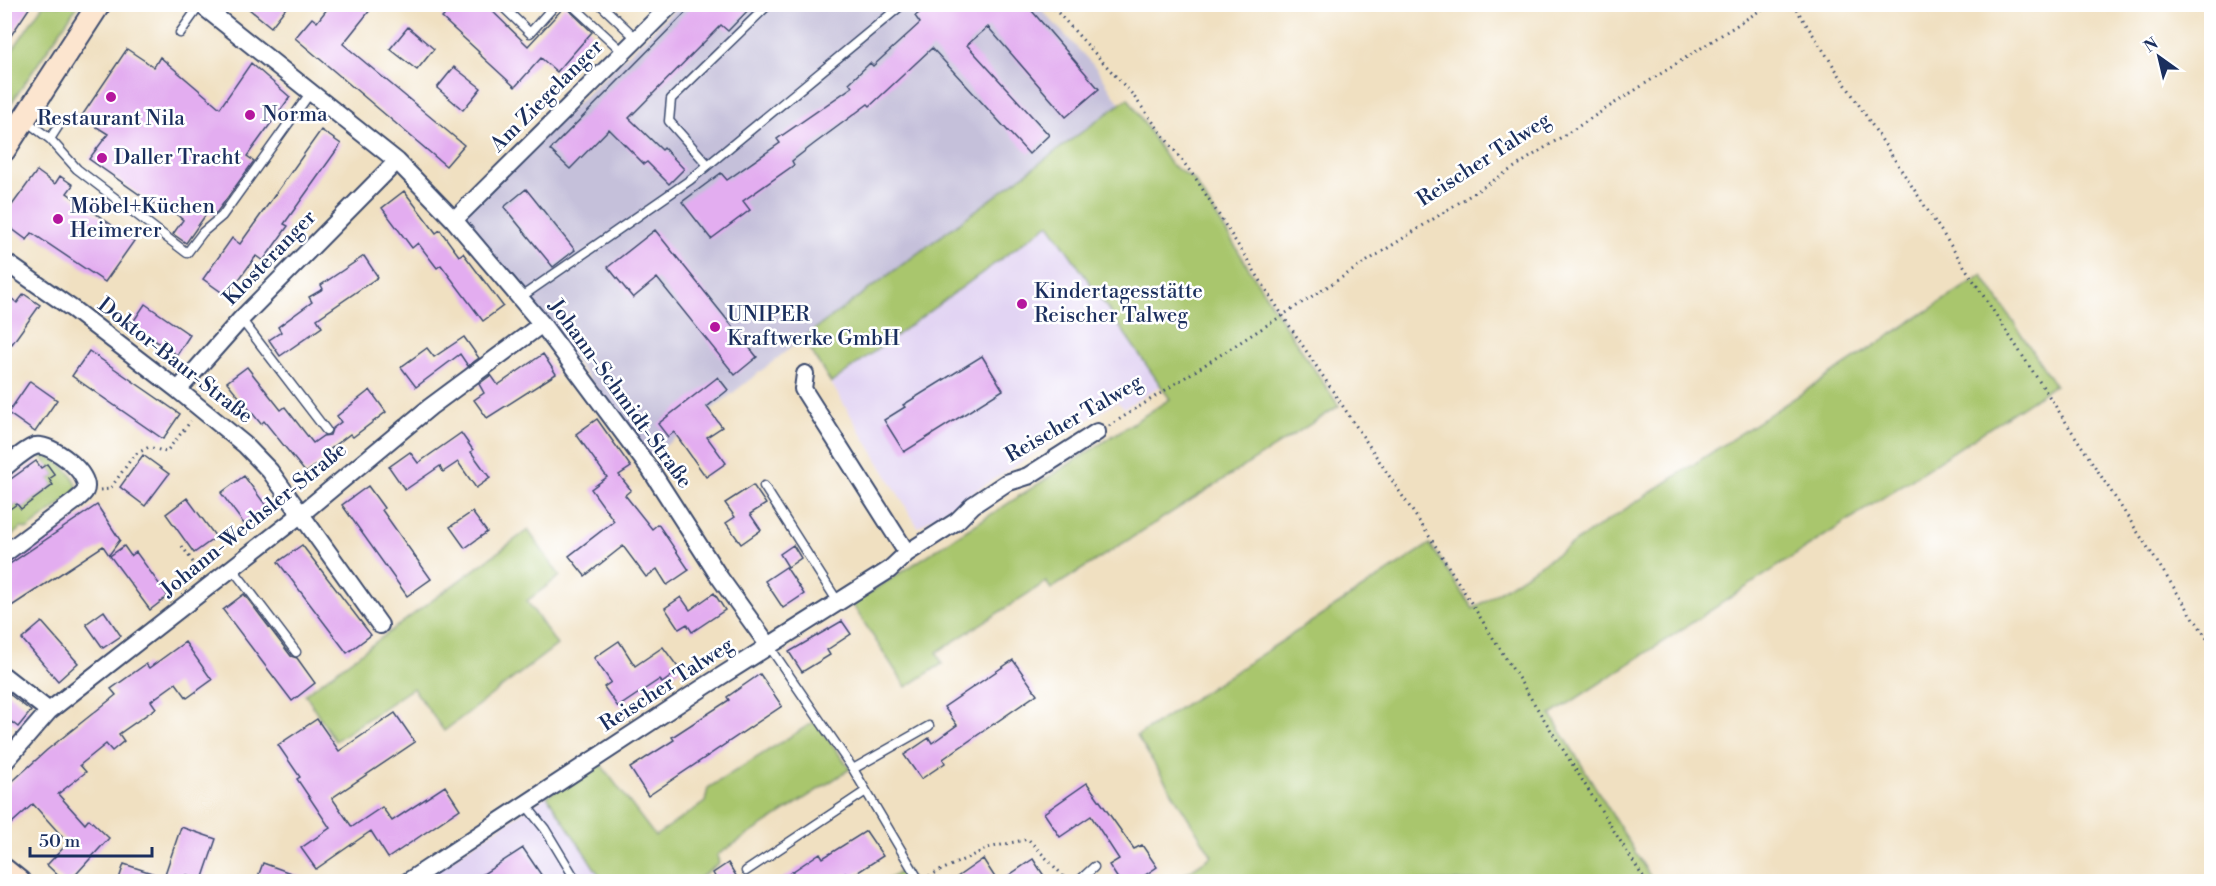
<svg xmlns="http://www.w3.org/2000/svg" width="2216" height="886" font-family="'Libre Bodoni',serif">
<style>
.built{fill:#e2d4f3}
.industrial{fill:#c5c0da}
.green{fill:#a9c66d;stroke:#627a66;stroke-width:1.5}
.building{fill:#e3adf0}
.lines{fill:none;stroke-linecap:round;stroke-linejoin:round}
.lane-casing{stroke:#3b4a6d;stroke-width:11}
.street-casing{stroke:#3b4a6d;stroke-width:20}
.secondary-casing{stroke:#3b4a6d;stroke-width:26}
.path{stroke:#3b4a6d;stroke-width:3;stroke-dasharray:1.5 4.5;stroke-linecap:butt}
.lane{stroke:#fff;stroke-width:8}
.street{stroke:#fff;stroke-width:16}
.secondary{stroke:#fce5cf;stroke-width:22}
.poi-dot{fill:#b5179e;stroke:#fff;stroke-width:2}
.labels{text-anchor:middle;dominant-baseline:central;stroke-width:5;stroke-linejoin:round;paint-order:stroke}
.street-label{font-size:21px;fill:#1b2f5e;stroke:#fff}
.poi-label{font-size:21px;fill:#1b2f5e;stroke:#fff;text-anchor:start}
</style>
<rect width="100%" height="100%" fill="#fff"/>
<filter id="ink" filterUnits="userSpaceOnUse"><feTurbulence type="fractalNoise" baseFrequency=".0167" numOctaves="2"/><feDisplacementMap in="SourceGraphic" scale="12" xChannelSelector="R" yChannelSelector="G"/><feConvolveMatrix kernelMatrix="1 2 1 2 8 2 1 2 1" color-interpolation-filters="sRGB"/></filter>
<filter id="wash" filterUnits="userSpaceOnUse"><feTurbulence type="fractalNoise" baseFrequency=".008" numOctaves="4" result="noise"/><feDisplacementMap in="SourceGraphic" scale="24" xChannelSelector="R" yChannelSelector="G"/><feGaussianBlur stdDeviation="1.35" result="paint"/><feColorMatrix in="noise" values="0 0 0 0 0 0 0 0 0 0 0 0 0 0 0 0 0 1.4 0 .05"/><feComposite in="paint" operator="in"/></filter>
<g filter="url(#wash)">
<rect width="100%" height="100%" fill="#f0e0c1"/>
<path class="built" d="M1049,224L1161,386L1124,408L1117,402L918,527L831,383Z
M547,796L603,881L417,882Z"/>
<path class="industrial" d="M679,5H1037L1097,69L1120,104L803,338L651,457L544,322L457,220Z"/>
<path class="green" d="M43,5H78L5,112V61Z
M1128,98L1170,164L1194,180L1278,315L1339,406L1051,589L1046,582L937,652L942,664L906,687L852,604L1170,399L1049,224L831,383L803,338Z
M1982,275L2055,385L1551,715L1653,881H1174L1212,856L1137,736L1430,544L1473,609Z
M39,453C53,457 73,471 77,486L76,492L28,529L21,528L5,541V513L17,504L21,509L53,485L49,479L55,475Z
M528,530L560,576L527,601L557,645L444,731L413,688L335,741L305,694Z
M815,721L850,769L717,855L719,863L696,881H603L547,796L599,762L655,836L705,802L708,788Z
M905,869L913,881H885Z"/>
<g id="blocks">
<path class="building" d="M4,4H32L4,46Z
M243,4H289L271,27Z
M331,4H375L343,44L464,145L446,166L295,38L312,18L317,22Z
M431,4H485L528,46L565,6L592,32L557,72L541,58L515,87L478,53L479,52L442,18L444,16Z
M694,4H754L728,31L721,25L629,118L662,150L664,148L684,169L669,184L647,162L644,164L609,129L570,169L550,150Z
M932,4H1026L1099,89L1066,117L988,27L967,45L1049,135L1029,154L932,48L870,106L868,104L814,144L792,161L794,165L743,201L750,210L711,239L682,202L721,173L727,180L780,143L777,139L852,87L849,83L870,63L873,66L920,23L915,16Z
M408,27L434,49L417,70L390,49Z
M127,49L154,67L160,57L220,108L251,63L290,97L247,156L254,161L217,212L212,216L207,213L186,243L173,234L183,220L171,210L153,204L89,159L108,134L81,117Z
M454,67L481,88L463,110L437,88Z
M321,130L341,144L284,224L288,226L263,261L256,256L227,296L203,279L232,238L240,244Z
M37,171L55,184L60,176L73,185L67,193L134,241L105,282L32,233L27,240L4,223V216Z
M526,189L575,250L553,267L504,207Z
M404,191L436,233L440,230L459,256L463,253L503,306L483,321L441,265L437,268L418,243L412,248L382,208Z
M655,230L757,357L735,375L657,278L633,298L608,267Z
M364,256L378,277L317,319L322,327L280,356L269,340L281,332L278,327L312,302L309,297L323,289L321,285Z
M24,294L40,305L12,344L4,339V307L11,298L17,303Z
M145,304L190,335L177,355L131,325Z
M464,337L479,358L468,366L460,354L416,387L401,367L427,348L434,357Z
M89,351L180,414L163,439L72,376Z
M543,354L556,374L487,418L474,400L484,393L479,384L491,375L498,385Z
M982,356L1003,390L904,452L884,420L905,407L903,405Z
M247,367L281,410L285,407L313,443L323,436L330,435L332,429L341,422L337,416L370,390L386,412L353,437L350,434L323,455L325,458L306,473L264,421L261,424L227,382Z
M718,377L728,390L707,407L722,427L707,437L726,463L706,477L674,432L668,437L658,424Z
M30,381L57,400L35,432L8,413Z
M597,419L631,467L619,475L631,490L625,495L652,529L658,524L689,570L667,585L657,569L646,577L623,546L585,576L569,556L614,521L591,489L607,477L576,434Z
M461,433L473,450L471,452L490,478L476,488L458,462L443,472L440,466L405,490L389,467L410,452L418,463Z
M143,455L169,474L145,506L120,487Z
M36,461L41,468L47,464L55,475L49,479L53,485L21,509L17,504L4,513V484Z
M244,476L267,507L244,524L221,493Z
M753,485L766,504L750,514L761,530L741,544L726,523L735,517L725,503Z
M368,486L384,508L382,510L431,579L407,596L342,505Z
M187,498L216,537L194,553L166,514Z
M97,505L120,540L109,555L103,546L4,611V568Z
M472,512L487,532L465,548L450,527Z
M302,545L371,635L347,653L278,562Z
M793,545L801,558L788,567L780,554Z
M124,546L131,556L136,552L168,596L150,610L110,556Z
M786,567L804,594L783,608L765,581Z
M714,593L725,610L692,632L687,624L679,629L665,608L681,597L690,610Z
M244,594L291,656L297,658L315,683L292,701L223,610Z
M104,611L121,636L103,648L86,624Z
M842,621L851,634L827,650L830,655L802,672L789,652Z
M42,622L78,663L58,681L22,639Z
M619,641L635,666L663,647L680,670L662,683L660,679L618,707L604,687L611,682L594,658Z
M185,642L212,680L187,698L176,683L151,701L156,708L119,734L124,741L112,751L106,744L80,765L86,772L58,794L85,824L89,819L109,838L69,882H65L47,865L68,843L33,804L4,830V789L47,750L116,695L111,689L146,664L149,668Z
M1013,660L1037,694L943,759L945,763L921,779L904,755L929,738L932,743L957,725L944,707Z
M760,674L782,706L648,796L630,768L674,740L672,737L729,700L727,697Z
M4,690L31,711L18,727L4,716Z
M395,713L415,742L332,798L352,827L382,807L392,821L445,786L460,809L388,858L371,831L316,869L301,848L330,828L297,779L300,777L278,745L317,719L339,751Z
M1087,783L1134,849L1142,845L1157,867L1135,882H1120L1109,865L1119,859L1091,816L1060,837L1044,813Z
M181,827L216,839L202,880L187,875L185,882H118L124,864L164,877Z
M866,831L883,856L849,878L846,873L833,882H777L820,853L823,858Z
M523,848L546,882H471Z
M983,859L998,882H950Z
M1033,859L1048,882H999Z
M263,863L310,880V882H256Z
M728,863L740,882H718L713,873Z"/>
</g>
</g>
<g filter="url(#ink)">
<use href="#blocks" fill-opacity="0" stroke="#3b4a6d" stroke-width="1.5"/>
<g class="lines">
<g class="lane-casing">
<path id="lane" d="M500,4L530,33L556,4
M571,4L623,52
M600,4L637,39
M180,33L200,5
M25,120L50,139L59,125
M50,139L77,169L187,253L203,232L222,216L311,92
M708,165L669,121L671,99L769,4
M521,297L690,180L903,4
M241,319L326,430
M764,486L838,602
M232,568L296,652
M769,646L853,769L920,882
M853,769L929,726
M525,804L545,829L577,882
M746,871L866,791
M1078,882L1094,867"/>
</g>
<g class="street-casing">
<path id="street" d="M200,4L397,161L454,220L542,324L650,469L720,578L769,646
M454,220L672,4
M4,261L74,310L178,390L245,445L270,471L380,625
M805,374L803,389L907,553
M178,390L241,319L397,161
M4,468C13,461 24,450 35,446C50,442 93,474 85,491C83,495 78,498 75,501L4,554
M4,676L49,711
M4,763L49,711L300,515L430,407L542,324
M407,882L707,685L889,570L907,553L957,521L973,505L1006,483L1028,476L1097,432"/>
</g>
<g class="secondary-casing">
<path id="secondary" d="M4,150L99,4
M4,870L19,882"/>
</g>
<path class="path" d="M1050,4L1132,94L1196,179L1283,316L1433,542L1646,882
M1793,4L2212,646
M1109,426L1770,4
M100,490L110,489L134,455L149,447L166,452L191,421
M182,546L201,574
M929,876L988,848L1028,839L1068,881"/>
<use href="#lane" class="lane"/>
<use href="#street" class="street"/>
<use href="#secondary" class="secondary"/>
</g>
</g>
<g class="poi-dot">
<circle cx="111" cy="97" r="6"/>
<circle cx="250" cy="115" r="6"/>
<circle cx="102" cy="158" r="6"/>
<circle cx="58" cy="219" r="6"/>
<circle cx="1022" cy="304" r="6"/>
<circle cx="715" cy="327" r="6"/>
</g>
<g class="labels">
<g class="street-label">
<text transform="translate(547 96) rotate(-45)">Am Ziegelanger</text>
<text transform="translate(1484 160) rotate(-33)">Reischer Talweg</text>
<text transform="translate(270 258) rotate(-46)">Klosteranger</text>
<text transform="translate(175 361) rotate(38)">Doktor-Baur-Straße</text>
<text transform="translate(620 394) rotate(54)">Johann-Schmidt-Straße</text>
<text transform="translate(1074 419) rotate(-30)">Reischer Talweg</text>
<text transform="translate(254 520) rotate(-39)">Johann-Wechsler-Straße</text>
<text transform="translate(667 685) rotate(-33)">Reischer Talweg</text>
</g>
<g class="poi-label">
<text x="262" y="115">Norma</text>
<text x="111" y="119" text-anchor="middle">Restaurant Nila</text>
<text x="114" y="158">Daller Tracht</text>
<text x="70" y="207">Möbel+Küchen<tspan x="70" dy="24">Heimerer</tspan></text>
<text x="1034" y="292">Kindertagesstätte<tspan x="1034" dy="24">Reischer Talweg</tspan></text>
<text x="727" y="315">UNIPER<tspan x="727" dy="24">Kraftwerke GmbH</tspan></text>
</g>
</g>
<rect width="2216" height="886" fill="none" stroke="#fff" stroke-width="24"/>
<g transform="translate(2159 57) rotate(326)" stroke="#ffffff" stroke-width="4.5" paint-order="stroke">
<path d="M0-4.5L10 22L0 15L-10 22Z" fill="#1b2f5e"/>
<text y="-9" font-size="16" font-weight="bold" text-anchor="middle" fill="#1b2f5e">N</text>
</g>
<path d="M30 847v9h122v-9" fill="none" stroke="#1b2f5e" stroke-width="3"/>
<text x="39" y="847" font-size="18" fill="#1b2f5e" stroke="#ffffff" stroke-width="4.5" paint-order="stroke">50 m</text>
</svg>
